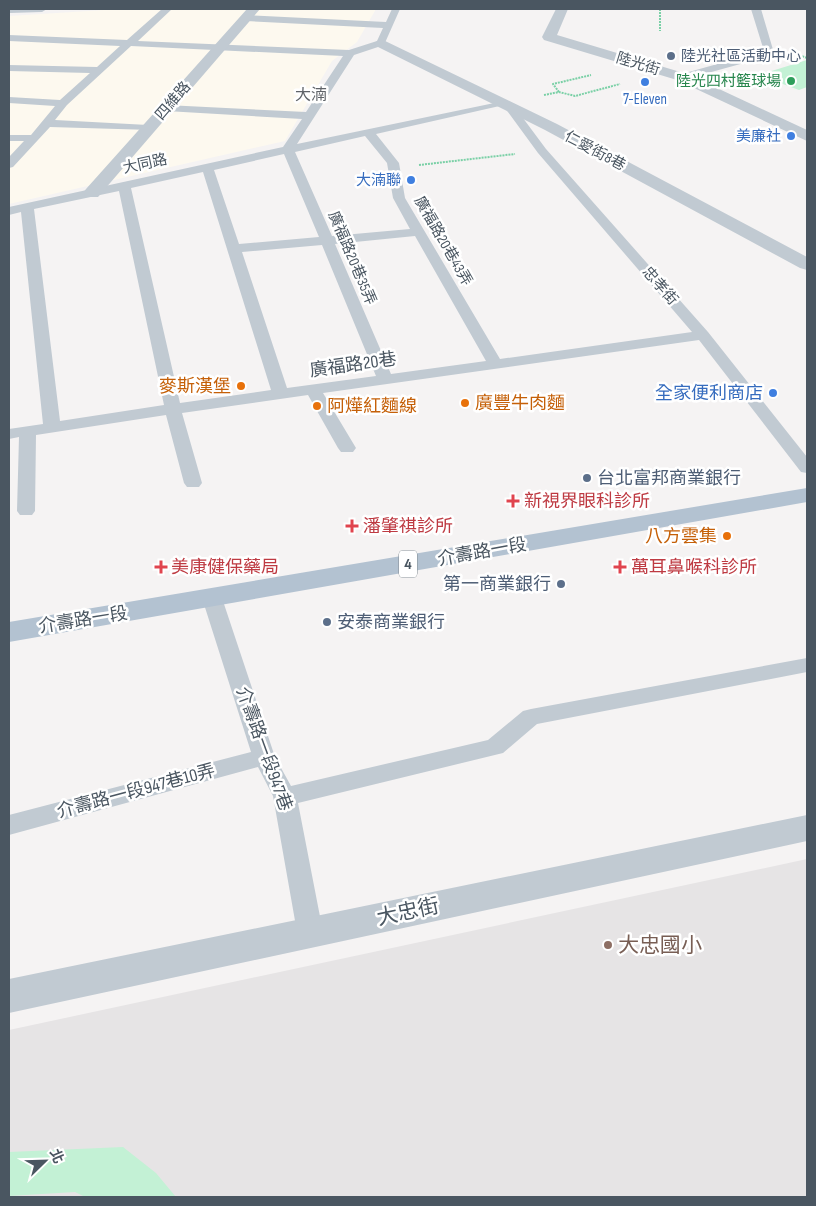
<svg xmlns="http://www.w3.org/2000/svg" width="816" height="1206" font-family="'Sofia Sans Condensed','Noto Sans TC',sans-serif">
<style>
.commercial{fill:#fdf9ef}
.education{fill:#e6e4e5}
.green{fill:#c3f1d5}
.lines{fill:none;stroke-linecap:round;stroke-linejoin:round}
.path{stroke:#7ad0a6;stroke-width:2;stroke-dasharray:2 1;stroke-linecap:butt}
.lane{fill:#c1cad2;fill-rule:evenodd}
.street{fill:#c1cad2;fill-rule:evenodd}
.primary{fill:#b3c2d1;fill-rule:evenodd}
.service-dot{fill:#5c6f8a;stroke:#fff;stroke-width:2}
.leisure-dot{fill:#2e9e5b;stroke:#fff;stroke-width:2}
.shop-dot{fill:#3f7fe0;stroke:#fff;stroke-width:2}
.food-dot{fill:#e8710a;stroke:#fff;stroke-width:2}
.health-dot{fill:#e0444e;stroke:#fff;stroke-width:2}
.education-dot{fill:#8d6e63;stroke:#fff;stroke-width:2}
.labels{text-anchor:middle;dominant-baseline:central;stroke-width:5;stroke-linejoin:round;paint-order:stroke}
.far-service-label{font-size:15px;fill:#4e5e75;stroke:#fff;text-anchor:start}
.far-street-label{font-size:15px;fill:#4a5661;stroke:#fff}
.far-leisure-label{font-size:15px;fill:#27864d;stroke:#fff;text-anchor:end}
.far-shop-label{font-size:15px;fill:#366cbe;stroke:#fff;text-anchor:end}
.far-quarter-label{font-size:16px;fill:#5f6368;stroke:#fff}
.shield{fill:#fff;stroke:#808990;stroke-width:1}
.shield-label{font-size:16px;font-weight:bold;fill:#4a5661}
.street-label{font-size:18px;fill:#4a5661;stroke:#fff}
.food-label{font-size:18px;fill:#c56008;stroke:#fff;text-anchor:end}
.shop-label{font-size:18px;fill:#366cbe;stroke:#fff;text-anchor:end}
.service-label{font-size:18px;fill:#4e5e75;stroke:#fff;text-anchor:start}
.health-label{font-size:18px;fill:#be3a42;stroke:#fff;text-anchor:start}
.near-street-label{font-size:21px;fill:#4a5661;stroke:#fff}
.near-education-label{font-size:21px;fill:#785e54;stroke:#fff;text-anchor:start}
</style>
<rect width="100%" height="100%" fill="#f5f3f3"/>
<path class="commercial" d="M120,9H376L357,42L332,61L285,141L9,204V16Z"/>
<path class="education" d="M807,859V1197H9V1030Z"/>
<path class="green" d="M807,60V87L799,90L759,75Z
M123,1147L156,1173L176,1197H85L75,1192L9,1196V1152Z"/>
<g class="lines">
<path class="path" d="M660,9V31
M791,52L807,58
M559,92L553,84L591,75
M544,95L559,92L575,96L620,84
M419,165L515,154"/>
<path class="lane" d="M9,9H47L42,12L9,13Z
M162,9H172L138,41L349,50L377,41L383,28L246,21L241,18L246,15L386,22L392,9H400L384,45L354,55L297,144L504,101V105L376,134L399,163L405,198L500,359L692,332L538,153L505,108L510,105L514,106L546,149L708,332L807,457V473L801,472L699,340L323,393L356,448L353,452H341L338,448L308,395L182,413L202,483L199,487H187L184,483L166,415L36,435L35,511L32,515H20L17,511L19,437L9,439V429L43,424L21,212L9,215V207L283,147L302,119L166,111L161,108L166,105L306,112L343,56L131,46L67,105L55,120L148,125L152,126V130L50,127L13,167L9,168V157L24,141H9V135H31L55,106L9,103V97L60,100L90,73L9,71V65L97,67L120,46L9,41V35L127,40ZM365,136L387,163L393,198L410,229L332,236L295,152ZM284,154L319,237L239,244L214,170ZM203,172L271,390L180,403L131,188ZM119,191L164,405L60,421L34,209ZM415,236L486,361L391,374L335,244ZM322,245L376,376L287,388L242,252Z
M751,9H761L774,53L773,55L686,79H678V75L764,51Z
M212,591L219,593L222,598L275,757L291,786L488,740L523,711L531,709L807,658V672L537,724L503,753L298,803L323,932L319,940L310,943L301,940L297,932L273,796L258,767L9,835V815L251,752L202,598L205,593Z"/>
<path class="street" d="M247,9H260L98,197H86L83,193L86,189Z
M556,9H568L557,35L687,74L807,130V141L677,80L544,40L542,37Z
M381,39L557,124L807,257V270L800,268L545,130L376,46L374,43Z
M807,815V841L9,1013V979Z"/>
<path class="primary" d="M807,488V502L9,642V622Z"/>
</g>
<g class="service-dot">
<circle cx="671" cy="56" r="5"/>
<circle cx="587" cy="478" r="5"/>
<circle cx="561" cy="584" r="5"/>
<circle cx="327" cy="622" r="5"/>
</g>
<circle class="leisure-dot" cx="791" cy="81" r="5"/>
<g class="shop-dot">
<circle cx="645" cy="82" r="5"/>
<circle cx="791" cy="136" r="5"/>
<circle cx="411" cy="180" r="5"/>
<circle cx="773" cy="393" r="5"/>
</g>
<g class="food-dot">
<circle cx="241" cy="386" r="5"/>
<circle cx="465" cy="403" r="5"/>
<circle cx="317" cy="406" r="5"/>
<circle cx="727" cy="536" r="5"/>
</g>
<g class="health-dot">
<path d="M510.5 493.5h5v5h5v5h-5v5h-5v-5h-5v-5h5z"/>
<path d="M349.5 518.5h5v5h5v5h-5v5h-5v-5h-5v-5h5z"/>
<path d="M158.5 559.5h5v5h5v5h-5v5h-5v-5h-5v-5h5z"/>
<path d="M617.5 559.5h5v5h5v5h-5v5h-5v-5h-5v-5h5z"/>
</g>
<circle class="education-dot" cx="608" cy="945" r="5"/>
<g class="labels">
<g class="far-service-label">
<text x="681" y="56">陸光社區活動中心</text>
</g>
<g class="far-street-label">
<text transform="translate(638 64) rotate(17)">陸光街</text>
<text transform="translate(173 101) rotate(-49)">四維路</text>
<text transform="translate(595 151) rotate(28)">仁愛街8巷</text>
<text transform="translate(145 164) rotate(-12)">大同路</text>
<text transform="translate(443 241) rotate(60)">廣福路20巷43弄</text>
<text transform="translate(352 258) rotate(67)">廣福路20巷35弄</text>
<text transform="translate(660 286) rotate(49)">忠孝街</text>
</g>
<g class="far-leisure-label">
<text x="781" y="81">陸光四村籃球場</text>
</g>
<g class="far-shop-label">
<text x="645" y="99" text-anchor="middle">7-Eleven</text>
<text x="781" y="136">美廉社</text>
<text x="401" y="180">大湳聯</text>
</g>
<g class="far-quarter-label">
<text x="311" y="95">大湳</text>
</g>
<rect class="shield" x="399" y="550.5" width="18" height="27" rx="4"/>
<g class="shield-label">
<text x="408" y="564">4</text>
</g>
<g class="street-label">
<text transform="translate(353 365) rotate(-8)">廣福路20巷</text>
<text transform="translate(482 552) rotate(-10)">介壽路一段</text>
<text transform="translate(83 620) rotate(-9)">介壽路一段</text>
<text transform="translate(264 749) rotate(70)">介壽路一段947巷</text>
<text transform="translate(136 791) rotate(-15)">介壽路一段947巷10弄</text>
</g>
<g class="food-label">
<text x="231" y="386">麥斯漢堡</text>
<text x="475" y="403" text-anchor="start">廣豐牛肉麵</text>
<text x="327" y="406" text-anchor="start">阿燁紅麵線</text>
<text x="717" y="536">八方雲集</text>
</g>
<g class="shop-label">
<text x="763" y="393">全家便利商店</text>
</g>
<g class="service-label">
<text x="597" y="478">台北富邦商業銀行</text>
<text x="551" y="584" text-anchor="end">第一商業銀行</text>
<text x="337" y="622">安泰商業銀行</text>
</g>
<g class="health-label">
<text x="524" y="501">新視界眼科診所</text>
<text x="363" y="526">潘肇祺診所</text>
<text x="171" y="567">美康健保藥局</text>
<text x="631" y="567">萬耳鼻喉科診所</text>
</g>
<g class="near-street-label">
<text transform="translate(408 912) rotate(-12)">大忠街</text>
</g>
<g class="near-education-label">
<text x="618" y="945">大忠國小</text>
</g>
</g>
<rect width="816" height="1206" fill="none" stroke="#4a5661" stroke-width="20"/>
<g transform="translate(45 1161) rotate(67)" stroke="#ffffff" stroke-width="4" paint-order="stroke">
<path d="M0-4L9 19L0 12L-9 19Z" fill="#4a5661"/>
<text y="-8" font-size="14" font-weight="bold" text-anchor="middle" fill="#4a5661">北</text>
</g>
</svg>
